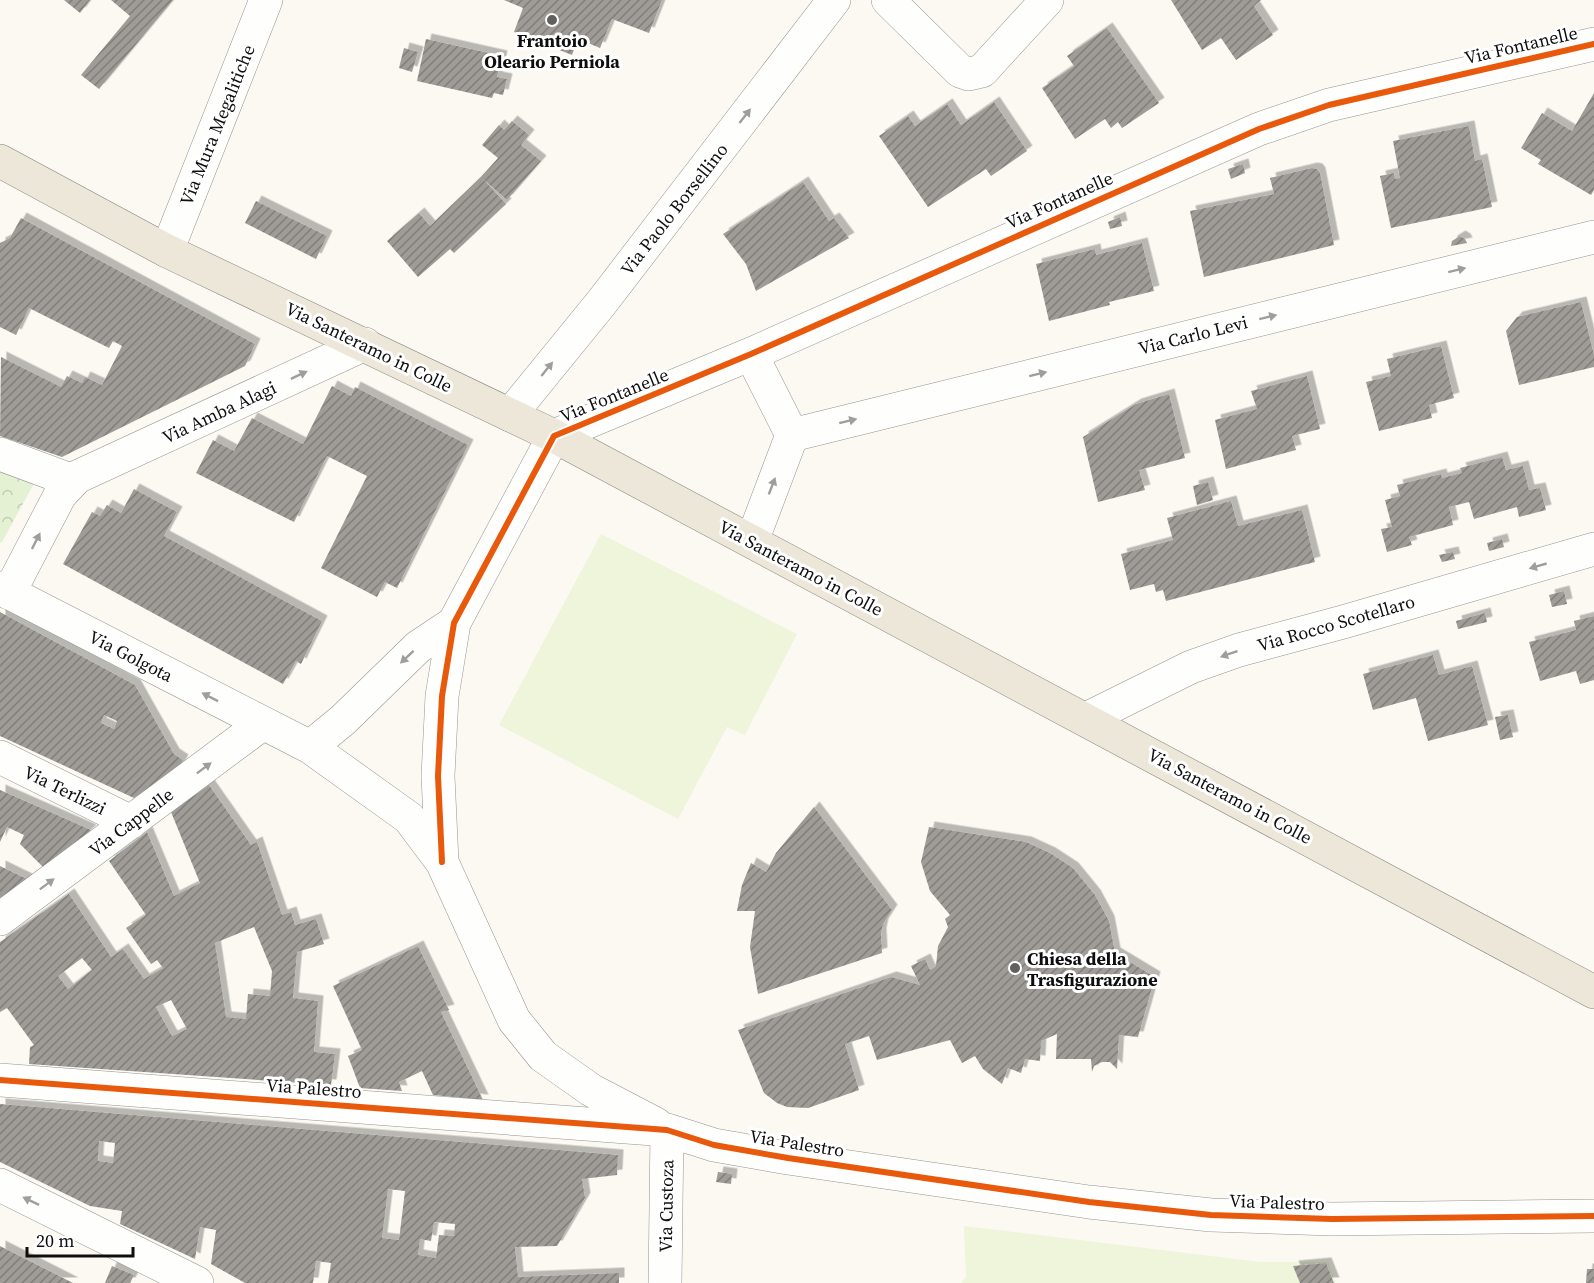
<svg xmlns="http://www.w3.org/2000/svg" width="1594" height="1283" font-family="'Source Serif 4',serif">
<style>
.park{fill:url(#park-crowns)}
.pitch{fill:#eef5db}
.building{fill:url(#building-hatch);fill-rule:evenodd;filter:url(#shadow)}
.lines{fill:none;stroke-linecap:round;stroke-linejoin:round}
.minor-casing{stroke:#959491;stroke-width:34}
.major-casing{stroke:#82817e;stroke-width:34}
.minor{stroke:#fefefd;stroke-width:33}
.major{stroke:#ece7d8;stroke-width:33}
.cycleway-casing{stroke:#fff;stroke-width:10}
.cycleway{stroke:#e8590c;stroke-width:6}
.oneway{fill:#9e9e9d}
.poi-dot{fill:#61605e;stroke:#fff;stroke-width:2}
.labels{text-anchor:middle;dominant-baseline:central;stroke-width:6;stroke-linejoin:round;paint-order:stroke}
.poi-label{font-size:18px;font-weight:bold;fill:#0e0e0e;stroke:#fff}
.street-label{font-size:18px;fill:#0e0e0e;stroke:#fff}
</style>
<defs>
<pattern id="park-crowns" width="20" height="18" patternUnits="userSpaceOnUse" patternTransform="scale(1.5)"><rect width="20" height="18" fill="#e4f1d2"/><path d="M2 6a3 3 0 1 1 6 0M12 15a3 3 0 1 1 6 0" fill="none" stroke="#c2cdb3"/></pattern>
<pattern id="building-hatch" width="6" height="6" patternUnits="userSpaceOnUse" patternTransform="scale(1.5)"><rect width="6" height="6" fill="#9f9c98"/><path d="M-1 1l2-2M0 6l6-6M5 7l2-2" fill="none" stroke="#807e7a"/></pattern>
<filter id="shadow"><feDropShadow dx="5.5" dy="-5.5" stdDeviation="0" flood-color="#0004"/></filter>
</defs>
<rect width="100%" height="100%" fill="#fbf9f2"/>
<path class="park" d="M0,465L37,478L2,542L0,543Z"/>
<path class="pitch" d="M601,534L797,634L745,735L727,727L678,819L499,725Z
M964,1226L1260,1262H1328L1336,1283H961L966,1277Z"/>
<path class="building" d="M64,0H90L80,13Z
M111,0H173L99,89L81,75L130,16Z
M504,0H662L649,33L612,19L600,48L578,39L572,55L514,32L523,8Z
M1171,0H1261L1254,6L1273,35L1236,60L1221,38L1202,50Z
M1107,28L1159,103L1122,128L1118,122L1111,128L1105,119L1075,139L1042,88L1074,66L1067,56Z
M426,39L502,56L497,77L507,79L503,95L494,93L492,98L417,81Z
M404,48L418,52L412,72L399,68Z
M1594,93V190L1591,195L1538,164L1541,160L1521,148L1542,113L1572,131Z
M994,102L1027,151L991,176L986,169L928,207L879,136L908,116L915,126L947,104L961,125Z
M512,121L529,135L521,145L541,161L507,200L483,179L506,204L454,253L450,249L418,277L387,241L419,213L430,226L481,177L498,158L482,145L499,125L504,130Z
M1469,126L1475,161L1482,159L1492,207L1391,228L1380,176L1394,173L1395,179L1400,178L1393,141Z
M1243,164L1245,173L1231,179L1228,169Z
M1312,168L1317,169L1320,173L1334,245L1204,277L1190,211L1274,194L1270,178Z
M803,182L829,221L834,218L849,238L756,291L746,264L723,234Z
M256,201L327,236L316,259L245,223Z
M1120,217L1122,226L1110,229L1108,222Z
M21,218L255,344L245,366L62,457L0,436L1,357L61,387L67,376L82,383L85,377L102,385L122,346L113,341L109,348L29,308L16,335L0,327V243L10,238Z
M1460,236L1465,239L1467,243L1451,246L1452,241Z
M1142,243L1154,291L1109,302L1110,305L1049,321L1036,264L1095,249L1096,255Z
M1581,302L1594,355V367L1519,385L1506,331L1517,317Z
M1441,346L1454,398L1429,405L1432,418L1379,431L1366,382L1391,376L1387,359Z
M1307,376L1320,429L1292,436L1296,450L1226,469L1215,420L1257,409L1251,391Z
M332,386L351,396L355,387L468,445L397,588L385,582L377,597L321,568L367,476L327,456L294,522L196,473L213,440L234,451L252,418L303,444Z
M1169,394L1185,458L1139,470L1145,490L1098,502L1083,437L1136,404Z
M1502,457L1506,470L1523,466L1529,490L1540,488L1546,510L1519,517L1517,507L1474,519L1469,502L1449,507L1453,525L1409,537L1412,545L1387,552L1381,529L1392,527L1385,500L1400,496L1397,485L1441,474L1442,478L1462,473L1460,468Z
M1208,482L1213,500L1197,505L1193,486Z
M134,489L177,512L164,536L322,621L301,664L296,661L283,684L63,564L92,512L100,516L107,505L121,513Z
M1231,501L1238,526L1302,510L1315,562L1166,601L1163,590L1156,592L1154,584L1130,590L1121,554L1173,540L1167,518Z
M1502,539L1504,547L1489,551L1487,543Z
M1453,552L1455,559L1442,562L1439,555Z
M1564,591L1567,604L1552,607L1549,595Z
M0,612L135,685L174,754L183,760L177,770L134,798L0,736ZM104,715L117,721L114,729L101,723Z
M1485,613L1487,622L1458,629L1456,621Z
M1594,616V680L1580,684L1576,671L1540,681L1529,642L1576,630L1574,621Z
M1433,655L1439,675L1472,666L1488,725L1428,741L1416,698L1373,710L1363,674Z
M1508,715L1513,737L1500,740L1495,717Z
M209,785L251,845L257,842L282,915L291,912L295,925L316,919L324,944L297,952L293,998L318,1001L314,1052L335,1054L331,1085L29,1064L30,1047L34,1045L7,1008L0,1012V942L69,894L111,957L123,949L144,979L163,968L157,960L151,964L126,928L146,915L109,861L147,832L174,896L200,883L171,812ZM254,927L272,971L270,996L248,994L246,1019L226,1017L215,943ZM82,958L92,970L68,989L58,976ZM171,1000L187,1029L172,1036L156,1007Z
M0,790L91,830L47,871L20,844L24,835L7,827L0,842Z
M814,807L892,910L883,924L881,933L882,953L758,994L750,947L755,911H737L742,885L751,863L766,872L776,853Z
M929,827L1026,842L1050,853L1073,868L1095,895L1109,921L1115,953L1155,977L1138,1037L1119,1035L1117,1069L1110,1062H1102L1094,1066L1092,1072L1091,1059H1056L1057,1034L1041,1041L1040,1061L1025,1059L1021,1073L1008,1068L1002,1084L983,1069L975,1056L962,1063L950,1040L877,1060L869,1036L845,1044L859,1090L808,1108L787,1107L777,1103L764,1093L738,1030L891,977L920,985L911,966L925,959L930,970L936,966L938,946L948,927L945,919L950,915L930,891L921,862Z
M0,866L31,881L0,901Z
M418,946L449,1010L441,1012L483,1100L433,1095L422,1071L399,1082L402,1091L360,1088L348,1056L362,1050L333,986Z
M0,1104L618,1155L617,1175L582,1179L585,1198L557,1246L515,1247L518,1277L619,1273V1283H328L331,1263L316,1261L313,1283H245L211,1264L216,1230L200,1227L195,1259L120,1224L122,1211L90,1206L0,1162ZM99,1141L115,1143L113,1163L98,1161ZM388,1189L405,1191L399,1240L382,1238ZM434,1222L455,1224L454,1236L439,1235L436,1258L418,1255L420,1239L431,1241Z
M718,1172L732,1174L731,1184L716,1182Z
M0,1246L73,1283H0Z
M1326,1263L1334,1283H1300L1293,1266Z
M112,1266L134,1275L130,1283H105Z
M1587,1269H1594V1283H1586Z"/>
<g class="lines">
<g class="minor-casing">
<path id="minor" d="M888,0L960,71L969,74L982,71L1047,0
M167,251L266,0
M751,354L792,435L752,541
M510,415L602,302L834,0
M792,435L1594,237
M0,454L73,481
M0,588L310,747L409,818L442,862L514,1020L543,1056L591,1090L656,1124
M9,593L60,495L77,477L365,344
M1086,719L1191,667L1239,650L1343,622L1594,549
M310,747L343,720L418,647L454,623
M0,757L131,822
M442,862L438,776L442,696L454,623L554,436L751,354L1259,129L1329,105L1594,44
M0,919L262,724
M0,1080L667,1130L714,1145L788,1158L1089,1202L1211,1215L1332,1219L1594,1216
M0,1185L197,1283
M665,1283L667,1130"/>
</g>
<g class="major-casing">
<path id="major" d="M0,161L167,251L554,436L1594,992"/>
</g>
<use href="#minor" class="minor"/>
<use href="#major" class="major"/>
<g class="cycleway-casing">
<path id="cycleway" d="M442,862L438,776L442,696L454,623L554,436L751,354L1259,129L1329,105L1594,44
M0,1080L667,1130L714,1145L788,1158L1089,1202L1211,1215L1332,1219L1594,1216"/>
</g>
<use href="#cycleway" class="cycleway"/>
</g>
<defs><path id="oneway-solid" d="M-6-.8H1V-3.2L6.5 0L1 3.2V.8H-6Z" transform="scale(1.5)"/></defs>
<g class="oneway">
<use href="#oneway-solid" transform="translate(745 116) rotate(-52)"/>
<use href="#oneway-solid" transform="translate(1457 270) rotate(-14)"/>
<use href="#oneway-solid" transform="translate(1268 317) rotate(-14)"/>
<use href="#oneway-solid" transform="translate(547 369) rotate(-51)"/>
<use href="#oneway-solid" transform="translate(1038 374) rotate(-14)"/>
<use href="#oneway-solid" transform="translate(299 375) rotate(-25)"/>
<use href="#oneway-solid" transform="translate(848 421) rotate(-14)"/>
<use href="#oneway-solid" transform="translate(772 486) rotate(-69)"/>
<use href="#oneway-solid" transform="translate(36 541) rotate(-63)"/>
<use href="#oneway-solid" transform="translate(1538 566) rotate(164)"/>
<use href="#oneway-solid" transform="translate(1229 654) rotate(161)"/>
<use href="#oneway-solid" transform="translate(407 657) rotate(137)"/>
<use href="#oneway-solid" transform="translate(210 697) rotate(-153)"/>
<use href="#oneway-solid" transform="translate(204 768) rotate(-37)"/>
<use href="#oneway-solid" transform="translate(47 884) rotate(-37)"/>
<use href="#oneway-solid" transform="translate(31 1201) rotate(-154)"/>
</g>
<g class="poi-dot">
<circle cx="552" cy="20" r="6"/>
<circle cx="1015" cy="968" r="6"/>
</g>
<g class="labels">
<g class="poi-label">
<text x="552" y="40">Frantoio<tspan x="552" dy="21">Oleario Perniola</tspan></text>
<text x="1027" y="958" text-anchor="start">Chiesa della<tspan x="1027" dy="21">Trasfigurazione</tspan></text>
</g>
<g class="street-label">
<text transform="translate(1521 45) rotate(-13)">Via Fontanelle</text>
<text transform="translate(217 125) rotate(-68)">Via Mura Megalitiche</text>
<text transform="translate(1059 200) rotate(-24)">Via Fontanelle</text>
<text transform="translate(674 209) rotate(-52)">Via Paolo Borsellino</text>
<text transform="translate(1193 335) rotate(-14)">Via Carlo Levi</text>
<text transform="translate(369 347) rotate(26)">Via Santeramo in Colle</text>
<text transform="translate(614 395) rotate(-22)">Via Fontanelle</text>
<text transform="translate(219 412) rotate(-25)">Via Amba Alagi</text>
<text transform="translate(801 568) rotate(28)">Via Santeramo in Colle</text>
<text transform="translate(1336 623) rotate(-16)">Via Rocco Scotellaro</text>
<text transform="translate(131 656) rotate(27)">Via Golgota</text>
<text transform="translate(65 790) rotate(26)">Via Terlizzi</text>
<text transform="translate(1230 796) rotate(28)">Via Santeramo in Colle</text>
<text transform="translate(131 822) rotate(-37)">Via Cappelle</text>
<text transform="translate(314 1088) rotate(4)">Via Palestro</text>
<text transform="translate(797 1143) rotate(9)">Via Palestro</text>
<text transform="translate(1277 1202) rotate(2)">Via Palestro</text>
<text transform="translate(666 1206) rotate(-89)">Via Custoza</text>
</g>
</g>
<path d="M27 1247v9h106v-9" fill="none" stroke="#0e0e0e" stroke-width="3"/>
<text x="36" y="1247" font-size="18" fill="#0e0e0e" stroke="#ffffff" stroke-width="4.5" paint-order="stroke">20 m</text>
</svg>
